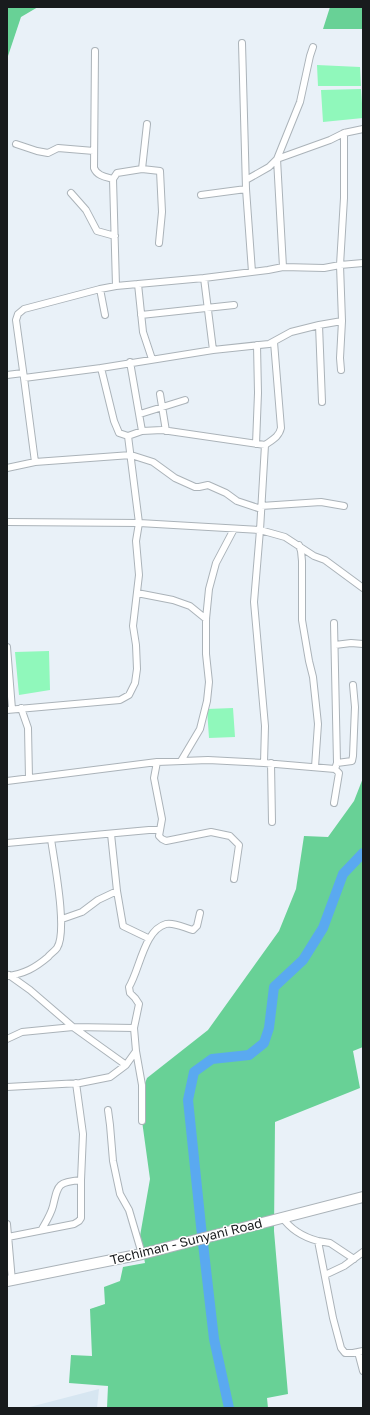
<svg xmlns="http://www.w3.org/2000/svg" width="370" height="1415" font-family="'Golos Text',sans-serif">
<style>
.built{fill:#d7e6f1}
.green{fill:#90f8bb}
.forest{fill:#68d196}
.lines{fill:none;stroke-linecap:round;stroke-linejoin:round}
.river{stroke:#5aa9f0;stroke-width:10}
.street-casing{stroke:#abb3b9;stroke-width:8}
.primary-casing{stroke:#abb3b9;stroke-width:12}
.street{stroke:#fff;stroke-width:6}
.primary{stroke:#fff;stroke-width:10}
.labels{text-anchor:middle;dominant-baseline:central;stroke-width:3;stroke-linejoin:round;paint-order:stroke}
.street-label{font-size:13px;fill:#181b1d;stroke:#fff}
</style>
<rect width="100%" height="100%" fill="#e9f1f8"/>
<path class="built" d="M99,1389L97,1408H26Z"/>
<path class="green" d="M317,65L360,67L361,86H318Z
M361,89L363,118L323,122L321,90Z
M49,651L50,690L19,695L15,652Z
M233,708L235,737L209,738L207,709Z"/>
<path class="forest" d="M7,7H38L21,17L7,59Z
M330,7H363V29H323Z
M363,778V1047L353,1051L360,1088L275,1122L274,1231L288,1394L267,1398L268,1408H107L108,1386L69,1383L71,1355L92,1356L90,1309L105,1304L104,1287L120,1281L123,1267L145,1263L140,1236L150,1179L139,1099L147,1078L208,1030L279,931L296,889L304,836L328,837L354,801Z"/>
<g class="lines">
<path class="river" d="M229,1408L214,1339L201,1226L188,1100L194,1072L212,1059L249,1055L264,1043L269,1028L274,987L303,960L323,928L343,874L363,853"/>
<g class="street-casing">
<path id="street" d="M242,43L246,189L252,272
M95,51L94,168C97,176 106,177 113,179
M344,133L363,129
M16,144L37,151L48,153L58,148L94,151
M142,169L147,124
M246,180L269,167L277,159L330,140L344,133V198L340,265L342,321L340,358L341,370
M71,193L86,210L97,231L115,236
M201,195L246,189
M283,267L277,159L300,102L310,56L313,47
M204,278L213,350
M138,284L143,332L152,359
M116,286L113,179L117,173L142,169L160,171L162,212L159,243
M100,289L105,315
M141,315L234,305
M319,325L322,402
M130,362L142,431
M101,368L114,421L119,433L128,436L142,431L162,430L265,445C272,440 279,437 281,428L274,342
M7,375L23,373
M24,378L16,320L18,314L24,309L100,289L116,286L204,278L268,270L283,267L324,268L340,265L363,263
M160,394L166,431
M140,414L185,400
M256,444L258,393L257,345
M35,462L24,378L101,368L213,350L269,344L291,332L319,325L342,321
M7,468L35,462L131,455L153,462L175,478L195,487H199L208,485L226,493L237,501L261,509
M261,506L321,502L344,506
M7,522L139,523L260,530L265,445
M299,545L301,551L302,561V620L309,661L313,677L318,724L315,767
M137,593L173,600L190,606L206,619
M334,623L337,763L335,769
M335,645L351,643L363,644
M7,647L12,709
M21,708L28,728L29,778
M7,710L120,700L129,695L135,683L137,669L136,645L133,626L139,575L136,541L139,523L128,436
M181,761L200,729L207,701L209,682L206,654V619L209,589L216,563L234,529
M157,762L154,778L162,819L159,836L162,839L166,841L211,832L230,836L239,845L234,879
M264,763L265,726L254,602L260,530L285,537L314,556L325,560L363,588
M271,763L272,822
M337,763L352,761L353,756L355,707L353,685
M7,781L157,762L208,760L264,763L335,769
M334,803L339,773L335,769
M7,843L149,830H160
M117,891L123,926L148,938
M62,919L82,912L98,900L117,891L111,834
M9,975L30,990L73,1027L126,1065
M7,976C24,974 35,968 48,957C50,954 55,951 57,948C68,931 54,861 51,839
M7,1039L22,1032L73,1027L134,1028
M136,1051L142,1085V1121
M7,1087L80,1083L110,1077L126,1065L136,1051L134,1028L139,1004L135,998L130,993L129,987C140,969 144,930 166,924C174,922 185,928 193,930L197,926L200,913
M108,1110L110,1125L113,1161L120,1194L129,1210L142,1254
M282,1217C291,1230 303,1237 318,1241L333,1318L341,1348L345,1353H353L363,1351
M7,1224L12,1281
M42,1229C46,1222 51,1214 53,1206C58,1185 57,1182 81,1180
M8,1237L74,1224L79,1221L81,1218V1180L83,1134L76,1083
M318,1241L330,1243L354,1259
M325,1275L344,1266L363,1252
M358,1352L363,1371"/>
</g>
<g class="primary-casing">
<path id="primary" d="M7,1281L142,1254L363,1197"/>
</g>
<use href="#street" class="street"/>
<use href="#primary" class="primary"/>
</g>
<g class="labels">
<g class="street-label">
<text transform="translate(186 1241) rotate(-14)">Techiman - Sunyani Road</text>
</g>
</g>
<rect width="370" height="1415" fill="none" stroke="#181b1d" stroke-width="16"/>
</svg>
